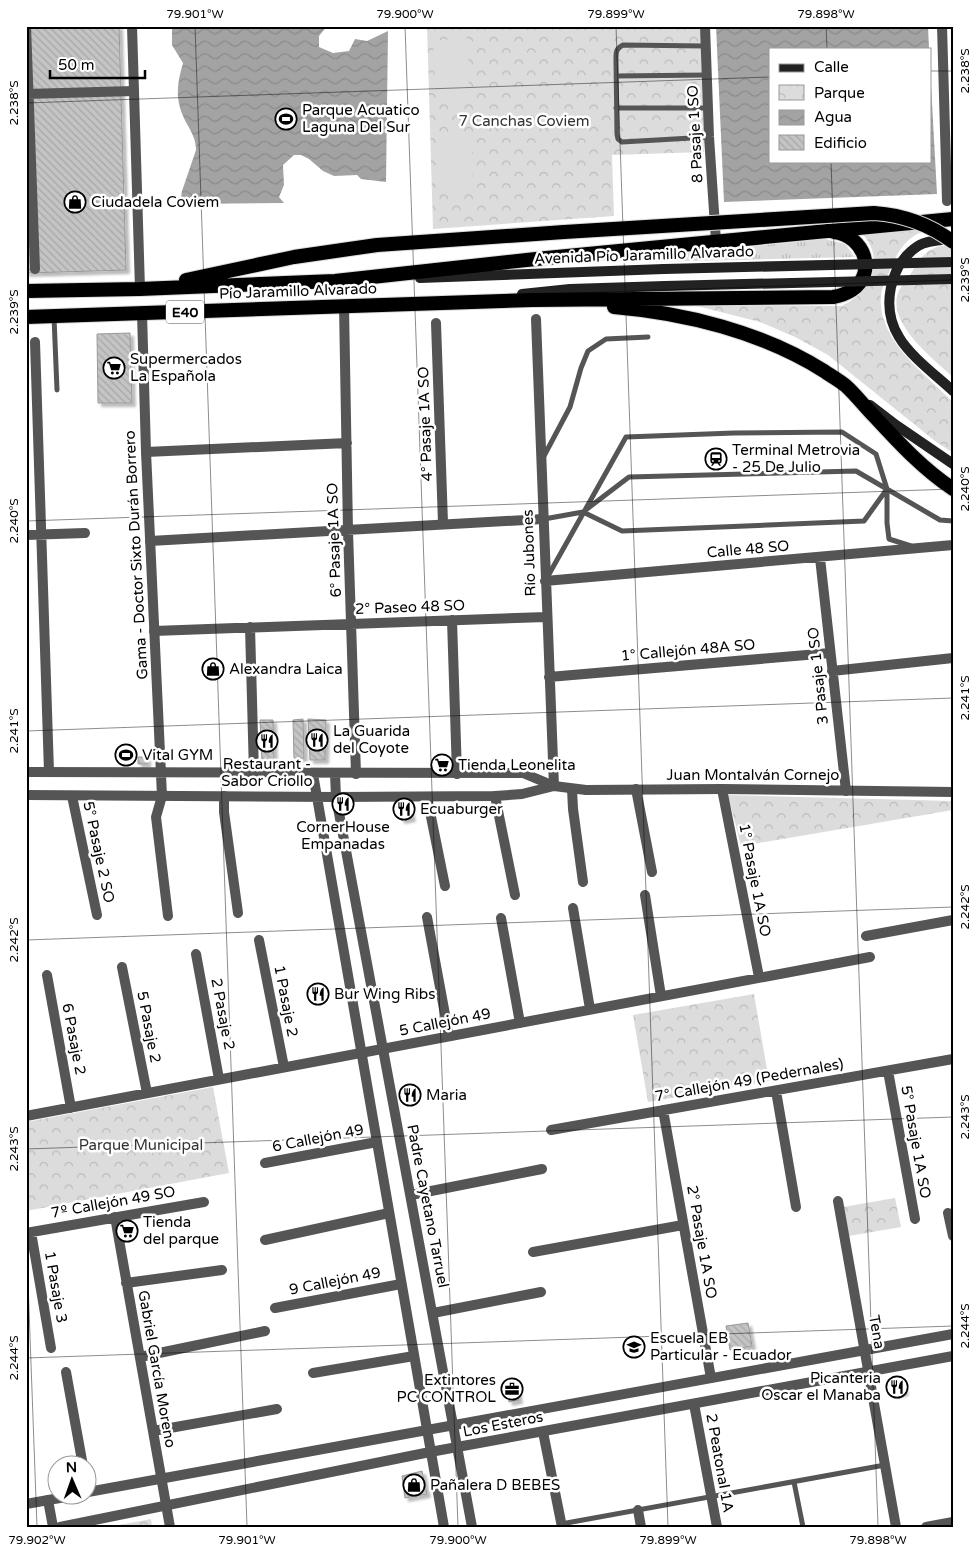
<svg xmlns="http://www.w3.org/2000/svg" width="979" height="1553" font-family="'Varela Round',sans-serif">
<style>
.grass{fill:url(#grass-tufts)}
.park{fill:url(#park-crowns)}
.garden{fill:#dcdcdc}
.water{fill:url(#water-waves)}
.building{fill:url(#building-back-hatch);stroke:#999;filter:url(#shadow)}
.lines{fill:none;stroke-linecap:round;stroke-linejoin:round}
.trunk-casing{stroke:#dbdbdb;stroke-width:16}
.service{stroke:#555;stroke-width:5}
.minor{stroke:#555;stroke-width:10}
.tertiary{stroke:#555;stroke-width:10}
.secondary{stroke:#222;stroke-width:10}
.trunk{stroke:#000;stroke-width:14}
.trunk-bridge-casing{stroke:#dbdbdb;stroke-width:16;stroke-linecap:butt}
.secondary-bridge{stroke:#222;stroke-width:10}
.trunk-bridge{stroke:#000;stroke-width:14}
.ticks{fill:none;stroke:#000;stroke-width:1;stroke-opacity:0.45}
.labels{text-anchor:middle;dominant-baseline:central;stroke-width:5;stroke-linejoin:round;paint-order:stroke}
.shield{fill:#fff;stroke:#4c4c4c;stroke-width:1}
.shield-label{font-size:14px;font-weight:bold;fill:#000}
.poi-label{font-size:15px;fill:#000;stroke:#fff;text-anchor:start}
.park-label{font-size:15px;fill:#333;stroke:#fff}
.street-label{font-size:15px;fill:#000;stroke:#fff}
.neatline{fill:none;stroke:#000;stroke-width:2}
.ticks-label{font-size:12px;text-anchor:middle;fill:#000}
</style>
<defs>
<pattern id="grass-tufts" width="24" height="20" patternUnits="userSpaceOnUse" patternTransform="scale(1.25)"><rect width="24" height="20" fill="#dcdcdc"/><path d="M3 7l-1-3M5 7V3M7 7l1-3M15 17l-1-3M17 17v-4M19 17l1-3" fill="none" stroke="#bbb"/></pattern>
<pattern id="park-crowns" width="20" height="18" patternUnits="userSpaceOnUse" patternTransform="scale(1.25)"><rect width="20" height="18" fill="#dcdcdc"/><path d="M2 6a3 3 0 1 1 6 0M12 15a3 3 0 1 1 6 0" fill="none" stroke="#bbb"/></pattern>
<pattern id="water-waves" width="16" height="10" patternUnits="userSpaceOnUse" patternTransform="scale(1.25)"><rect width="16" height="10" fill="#a3a3a3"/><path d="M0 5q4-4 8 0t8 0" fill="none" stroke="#8b8b8b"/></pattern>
<pattern id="building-back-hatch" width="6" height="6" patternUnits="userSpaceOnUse" patternTransform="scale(1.25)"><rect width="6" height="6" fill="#c4c4c4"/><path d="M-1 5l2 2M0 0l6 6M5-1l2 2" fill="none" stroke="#a7a7a7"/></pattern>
<filter id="shadow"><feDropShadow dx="3.5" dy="3.5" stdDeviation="1" flood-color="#0004"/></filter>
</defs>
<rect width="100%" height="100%" fill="#fff"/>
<path class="grass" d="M825,239L845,244L855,257L647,262L646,257Z"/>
<path class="park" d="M427,26H701L704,152L612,155L614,216L433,229Z
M937,226C912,234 902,242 891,267C888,276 882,286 881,295C876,339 925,374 953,402V453L935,441L828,355L795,337L760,322L693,305L841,306C865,297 882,270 870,245C868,240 864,236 861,232Z
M953,245V377C934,359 887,324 898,293C901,285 909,277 913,270C925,252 929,246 953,245Z
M728,795L953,801V810L741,846Z
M754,994L769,1081L648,1102L633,1015Z
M213,1087L229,1173L26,1211V1122Z
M895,1198L901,1227L849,1236L843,1207Z
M151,1519L152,1527H109Z"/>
<path class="garden" d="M468,38L469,98L436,100L433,41Z
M472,131L473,192L440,194L437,134Z"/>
<path class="water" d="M172,26H327L319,36V47L333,53L349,51L355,39L367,41L388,31L386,182L361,179L357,175L334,176L323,171L309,159L301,155H294L283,165L284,185L279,197L284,203L180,204L182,191L196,150C196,140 192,133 187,124C175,102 176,87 183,63L172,45Z
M716,26H928L929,49H770V161H930V66L937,194L724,202Z"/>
<path class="building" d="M26,26H119L126,270L26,273Z
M130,333L132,403H98L97,334Z
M303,719L304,758H294L293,720Z
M308,719L326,720L325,760H310Z
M260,720H273L274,762H262Z
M138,757H147V764H138Z
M409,804L412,818L401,820L398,807Z
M748,1323L752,1346L730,1350L726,1326Z
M901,1379L905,1392L893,1395L890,1381Z
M516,1381L519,1400L509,1402L506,1382Z
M422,1471L427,1494L405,1498L402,1476Z"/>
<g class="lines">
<g class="trunk-casing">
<path id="trunk" d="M186,280L294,257L377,245L564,232
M26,291L140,289L335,281L536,259L953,219
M614,307C685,313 762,332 824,371C831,376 839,380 846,386C856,395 865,407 875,417C899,443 923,469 953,489
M26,317L533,300L833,297C839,296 846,294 852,290C877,273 865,236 834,232"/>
</g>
<path class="service" d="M705,46L623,45C615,49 616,53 616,61L617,134L618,139L622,142L709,137
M616,76L707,75
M616,108H708
M54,317L57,390
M544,456L570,407L581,368L588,351L606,339L648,337
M583,512L622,531L864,521L887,489
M544,519L583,512L629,477L856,471L940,520L953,521
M548,576L626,437L734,433L842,432L876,454L887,489V523L889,539L911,546
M794,1482L803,1527
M561,1524L885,1465"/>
<path class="minor" d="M26,26L35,269
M705,26L709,137L716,241
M942,26L947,201
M26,94L134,91
M344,306L348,531L356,774
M536,319L554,786
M436,323L443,523
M35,342L49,772
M146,452L347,443
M26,535L85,533
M150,541L543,519
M820,558L846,791
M545,581L953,545
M452,620L457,774
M250,627L254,773
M154,631L546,617
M832,671L953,658
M549,677L830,653
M572,789L573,809L583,882
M636,789L652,872
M722,789L759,977
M72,796L97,915
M162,796L156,817L168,916
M224,796V812L238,913
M495,796L515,895
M427,797L445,886
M645,895L661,996
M573,908L590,1009
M427,917L449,1036
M501,918L520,1023
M866,936L953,920
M259,940L284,1067
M196,954L219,1079
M122,967L147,1093
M47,975L71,1108
M888,1071L915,1219
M776,1091L796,1207
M663,1110L711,1378
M26,1116L870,957
M551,1130L953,1059
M265,1163L377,1142
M411,1195L542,1169
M838,1201L896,1527
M948,1213L953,1236
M115,1217L170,1527
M31,1232L51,1348
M26,1233L204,1202
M265,1240L389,1213
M533,1252L683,1225
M126,1283L222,1270
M275,1308L401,1284
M433,1313L541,1292
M140,1357L265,1331
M66,1372L83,1466
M313,1373L414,1356
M694,1404L717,1527
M153,1431L277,1409
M543,1432L562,1527
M48,1500L53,1527
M638,1510L641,1527
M926,1527L953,1522"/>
<path class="tertiary" d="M132,26L140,289
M142,313L146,452L162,796
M26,772L523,773L554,786L586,790L722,789L953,792
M313,774L444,1527
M335,774L336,797L472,1527
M26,795L336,797L495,796L522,794L554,786
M88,1492L953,1334
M26,1504L71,1496
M60,1527L430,1452L953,1356"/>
<path class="secondary" d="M952,239C941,240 927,240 918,246C889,265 881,308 899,337C910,356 937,376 953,391
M420,278L664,269
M522,294L570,289L665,286
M870,405L896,425L953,464"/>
<use href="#trunk" class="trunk"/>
<g class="trunk-bridge-casing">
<path id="trunk-bridge" d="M564,232L874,213C903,215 929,224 953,242"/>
</g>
<path class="secondary-bridge" d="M664,269L953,262
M665,286L953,279"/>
<use href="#trunk-bridge" class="trunk-bridge"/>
</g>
<path class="ticks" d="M195,26L247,1527M405,26L458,1527M616,26L668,1527M826,26L827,49M930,71H953M26,103L770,77M831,161L878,1527M26,312L953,280M26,521L953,489M26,731L953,698M26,940L953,907M26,1149L953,1117M26,1227L37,1527M26,1358L953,1326"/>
<defs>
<g id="stadium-ring" transform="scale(1.125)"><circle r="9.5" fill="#fff" stroke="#000" stroke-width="1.5"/><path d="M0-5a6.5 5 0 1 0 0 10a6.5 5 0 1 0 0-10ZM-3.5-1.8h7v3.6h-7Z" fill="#000"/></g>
<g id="shop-ring" transform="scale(1.125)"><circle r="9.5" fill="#fff" stroke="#000" stroke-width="1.5"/><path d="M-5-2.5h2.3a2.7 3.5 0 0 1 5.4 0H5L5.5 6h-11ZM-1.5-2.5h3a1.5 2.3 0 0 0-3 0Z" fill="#000"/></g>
<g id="supermarket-ring" transform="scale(1.125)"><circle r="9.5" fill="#fff" stroke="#000" stroke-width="1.5"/><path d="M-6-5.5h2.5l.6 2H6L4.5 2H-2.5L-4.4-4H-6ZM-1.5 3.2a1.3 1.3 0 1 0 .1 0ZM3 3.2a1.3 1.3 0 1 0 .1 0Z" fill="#000"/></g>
<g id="station-ring" transform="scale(1.125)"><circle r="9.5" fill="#fff" stroke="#000" stroke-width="1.5"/><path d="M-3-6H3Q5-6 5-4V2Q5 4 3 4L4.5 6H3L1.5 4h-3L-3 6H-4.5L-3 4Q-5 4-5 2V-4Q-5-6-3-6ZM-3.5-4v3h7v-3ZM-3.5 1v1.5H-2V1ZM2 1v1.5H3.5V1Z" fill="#000"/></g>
<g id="restaurant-ring" transform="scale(1.125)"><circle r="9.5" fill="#fff" stroke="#000" stroke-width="1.5"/><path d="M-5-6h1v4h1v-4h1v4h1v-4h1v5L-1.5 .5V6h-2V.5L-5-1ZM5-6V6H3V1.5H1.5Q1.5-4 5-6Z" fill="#000"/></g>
<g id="school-ring" transform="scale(1.125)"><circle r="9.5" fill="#fff" stroke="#000" stroke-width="1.5"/><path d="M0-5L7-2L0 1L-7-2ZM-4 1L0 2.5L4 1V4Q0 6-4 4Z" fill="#000"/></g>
<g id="office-ring" transform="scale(1.125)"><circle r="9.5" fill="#fff" stroke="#000" stroke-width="1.5"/><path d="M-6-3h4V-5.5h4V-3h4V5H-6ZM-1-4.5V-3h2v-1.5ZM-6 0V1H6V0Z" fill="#000"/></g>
</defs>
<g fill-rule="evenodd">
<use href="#stadium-ring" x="286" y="119"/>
<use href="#shop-ring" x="75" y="202"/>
<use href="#supermarket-ring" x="114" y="368"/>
<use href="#station-ring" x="716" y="459"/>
<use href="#shop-ring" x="213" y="669"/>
<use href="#restaurant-ring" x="317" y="740"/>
<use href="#restaurant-ring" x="267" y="741"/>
<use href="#stadium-ring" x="126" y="755"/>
<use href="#supermarket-ring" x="442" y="765"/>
<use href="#restaurant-ring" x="343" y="804"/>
<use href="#restaurant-ring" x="404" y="809"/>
<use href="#restaurant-ring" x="318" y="994"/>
<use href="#restaurant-ring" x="410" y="1095"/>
<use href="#supermarket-ring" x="127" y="1231"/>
<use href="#school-ring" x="634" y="1347"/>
<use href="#restaurant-ring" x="897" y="1387"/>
<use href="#office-ring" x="512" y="1389"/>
<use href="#shop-ring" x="414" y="1485"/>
</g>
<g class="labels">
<rect class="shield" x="166" y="300.5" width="38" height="23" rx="4"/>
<g class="shield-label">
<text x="185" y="312">E40</text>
</g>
<g class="poi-label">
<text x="302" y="110">Parque Acuatico<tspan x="302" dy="17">Laguna Del Sur</tspan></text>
<text x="91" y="202">Ciudadela Coviem</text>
<text x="130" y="359">Supermercados<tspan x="130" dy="17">La Española</tspan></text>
<text x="732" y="450">Terminal Metrovia<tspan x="732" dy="17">- 25 De Julio</tspan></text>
<text x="229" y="669">Alexandra Laica</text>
<text x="333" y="731">La Guarida<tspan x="333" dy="17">del Coyote</tspan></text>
<text x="142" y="755">Vital GYM</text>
<text x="267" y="764" text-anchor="middle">Restaurant -<tspan x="267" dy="17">Sabor Criollo</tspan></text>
<text x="458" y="765">Tienda Leonelita</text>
<text x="420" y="809">Ecuaburger</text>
<text x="343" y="827" text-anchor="middle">CornerHouse<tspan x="343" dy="17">Empanadas</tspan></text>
<text x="334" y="994">Bur Wing Ribs</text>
<text x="426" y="1095">Maria</text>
<text x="143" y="1222">Tienda<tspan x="143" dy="17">del parque</tspan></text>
<text x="650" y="1338">Escuela EB<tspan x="650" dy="17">Particular - Ecuador</tspan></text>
<text x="881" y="1378" text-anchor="end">Picanteria<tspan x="881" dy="17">Oscar el Manaba</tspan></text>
<text x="496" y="1380" text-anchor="end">Extintores<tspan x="496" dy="17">PC CONTROL</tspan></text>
<text x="430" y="1485">Pañalera D BEBES</text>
</g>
<g class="park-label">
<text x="524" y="121">7 Canchas Coviem</text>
<text x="141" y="1145">Parque Municipal</text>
</g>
<g class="street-label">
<text transform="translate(695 134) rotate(-93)">8 Pasaje 1 SO</text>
<text transform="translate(644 255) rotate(-2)">Avenida Pío Jaramillo Alvarado</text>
<text transform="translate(298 291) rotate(-2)">Pío Jaramillo Alvarado</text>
<text transform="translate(425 424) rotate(-92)">4° Pasaje 1A SO</text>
<text transform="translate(334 540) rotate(-92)">6° Pasaje 1A SO</text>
<text transform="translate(748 549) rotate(-5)">Calle 48 SO</text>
<text transform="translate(529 553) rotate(-92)">Río Jubones</text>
<text transform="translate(136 555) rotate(-93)">Gama - Doctor Sixto Durán Borrero</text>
<text transform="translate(410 607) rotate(-2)">2° Paseo 48 SO</text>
<text transform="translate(688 650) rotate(-5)">1° Callejón 48A SO</text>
<text transform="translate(818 676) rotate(-96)">3 Pasaje 1 SO</text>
<text x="753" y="775">Juan Montalván Cornejo</text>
<text transform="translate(99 852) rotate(78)">5° Pasaje 2 SO</text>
<text transform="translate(755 880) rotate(79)">1° Pasaje 1A SO</text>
<text transform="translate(286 1001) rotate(79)">1 Pasaje 2</text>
<text transform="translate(223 1014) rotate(79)">2 Pasaje 2</text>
<text transform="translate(445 1022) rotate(-11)">5 Callejón 49</text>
<text transform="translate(149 1027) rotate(79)">5 Pasaje 2</text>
<text transform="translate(74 1039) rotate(79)">6 Pasaje 2</text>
<text transform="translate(749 1080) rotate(-10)">7° Callejón 49 (Pedernales)</text>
<text transform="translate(318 1138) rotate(-11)">6 Callejón 49</text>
<text transform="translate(916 1142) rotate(80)">5° Pasaje 1A SO</text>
<text transform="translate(113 1202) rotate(-10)">7º Callejón 49 SO</text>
<text transform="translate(428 1206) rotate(79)">Padre Cayetano Tarruel</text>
<text transform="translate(702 1242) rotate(80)">2° Pasaje 1A SO</text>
<text transform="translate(335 1281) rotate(-11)">9 Callejón 49</text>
<text transform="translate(56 1287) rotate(80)">1 Pasaje 3</text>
<text transform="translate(877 1332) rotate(80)">Tena</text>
<text transform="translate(157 1369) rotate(80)">Gabriel García Moreno</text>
<text transform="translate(503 1424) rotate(-11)">Los Esteros</text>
<text transform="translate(720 1463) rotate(80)">2 Peatonal 1A</text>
</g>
</g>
<rect width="979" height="1553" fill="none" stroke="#ffffff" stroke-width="55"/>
<rect x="769" y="48" width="162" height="115" fill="#ffffff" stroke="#999999"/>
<rect x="779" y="64" width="25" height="8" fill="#222222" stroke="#999999"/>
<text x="814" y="72" font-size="15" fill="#000000">Calle</text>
<rect x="779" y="85" width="25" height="15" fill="url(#park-crowns)" stroke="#999999"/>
<text x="814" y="98" font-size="15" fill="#000000">Parque</text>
<rect x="779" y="110" width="25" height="15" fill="url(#water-waves)" stroke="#999999"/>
<text x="814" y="122" font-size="15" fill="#000000">Agua</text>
<rect x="779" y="135" width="25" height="15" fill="url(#building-back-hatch)" stroke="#999999"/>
<text x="814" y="148" font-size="15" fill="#000000">Edificio</text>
<g transform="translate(72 1480) rotate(358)"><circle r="24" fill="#ffffff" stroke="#999999"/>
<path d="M0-4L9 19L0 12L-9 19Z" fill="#000000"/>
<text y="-8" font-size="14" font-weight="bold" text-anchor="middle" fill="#000000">N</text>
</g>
<path d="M50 70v8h95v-8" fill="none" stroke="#000000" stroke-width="2.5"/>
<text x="58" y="70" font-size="15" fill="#000000" stroke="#ffffff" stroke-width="4" paint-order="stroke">50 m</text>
<rect x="28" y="28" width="924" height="1498" class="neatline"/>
<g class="ticks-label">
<text x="195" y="18">79.901°W</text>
<text x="405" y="18">79.900°W</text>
<text x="616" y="18">79.899°W</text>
<text x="826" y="18">79.898°W</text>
<text transform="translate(965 71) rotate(-90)" y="4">2.238°S</text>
<text transform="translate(14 103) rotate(-90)" y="4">2.238°S</text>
<text transform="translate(965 280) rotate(-90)" y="4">2.239°S</text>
<text transform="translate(14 312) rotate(-90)" y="4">2.239°S</text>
<text transform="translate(965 489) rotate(-90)" y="4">2.240°S</text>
<text transform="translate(14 521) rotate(-90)" y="4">2.240°S</text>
<text transform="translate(965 698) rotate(-90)" y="4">2.241°S</text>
<text transform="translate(14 731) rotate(-90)" y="4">2.241°S</text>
<text transform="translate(965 907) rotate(-90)" y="4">2.242°S</text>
<text transform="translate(14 940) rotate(-90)" y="4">2.242°S</text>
<text transform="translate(965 1117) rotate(-90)" y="4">2.243°S</text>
<text transform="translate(14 1149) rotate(-90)" y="4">2.243°S</text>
<text transform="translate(965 1326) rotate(-90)" y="4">2.244°S</text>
<text transform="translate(14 1358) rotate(-90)" y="4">2.244°S</text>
<text x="37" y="1544">79.902°W</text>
<text x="247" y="1544">79.901°W</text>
<text x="458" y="1544">79.900°W</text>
<text x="668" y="1544">79.899°W</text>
<text x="878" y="1544">79.898°W</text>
</g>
</svg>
